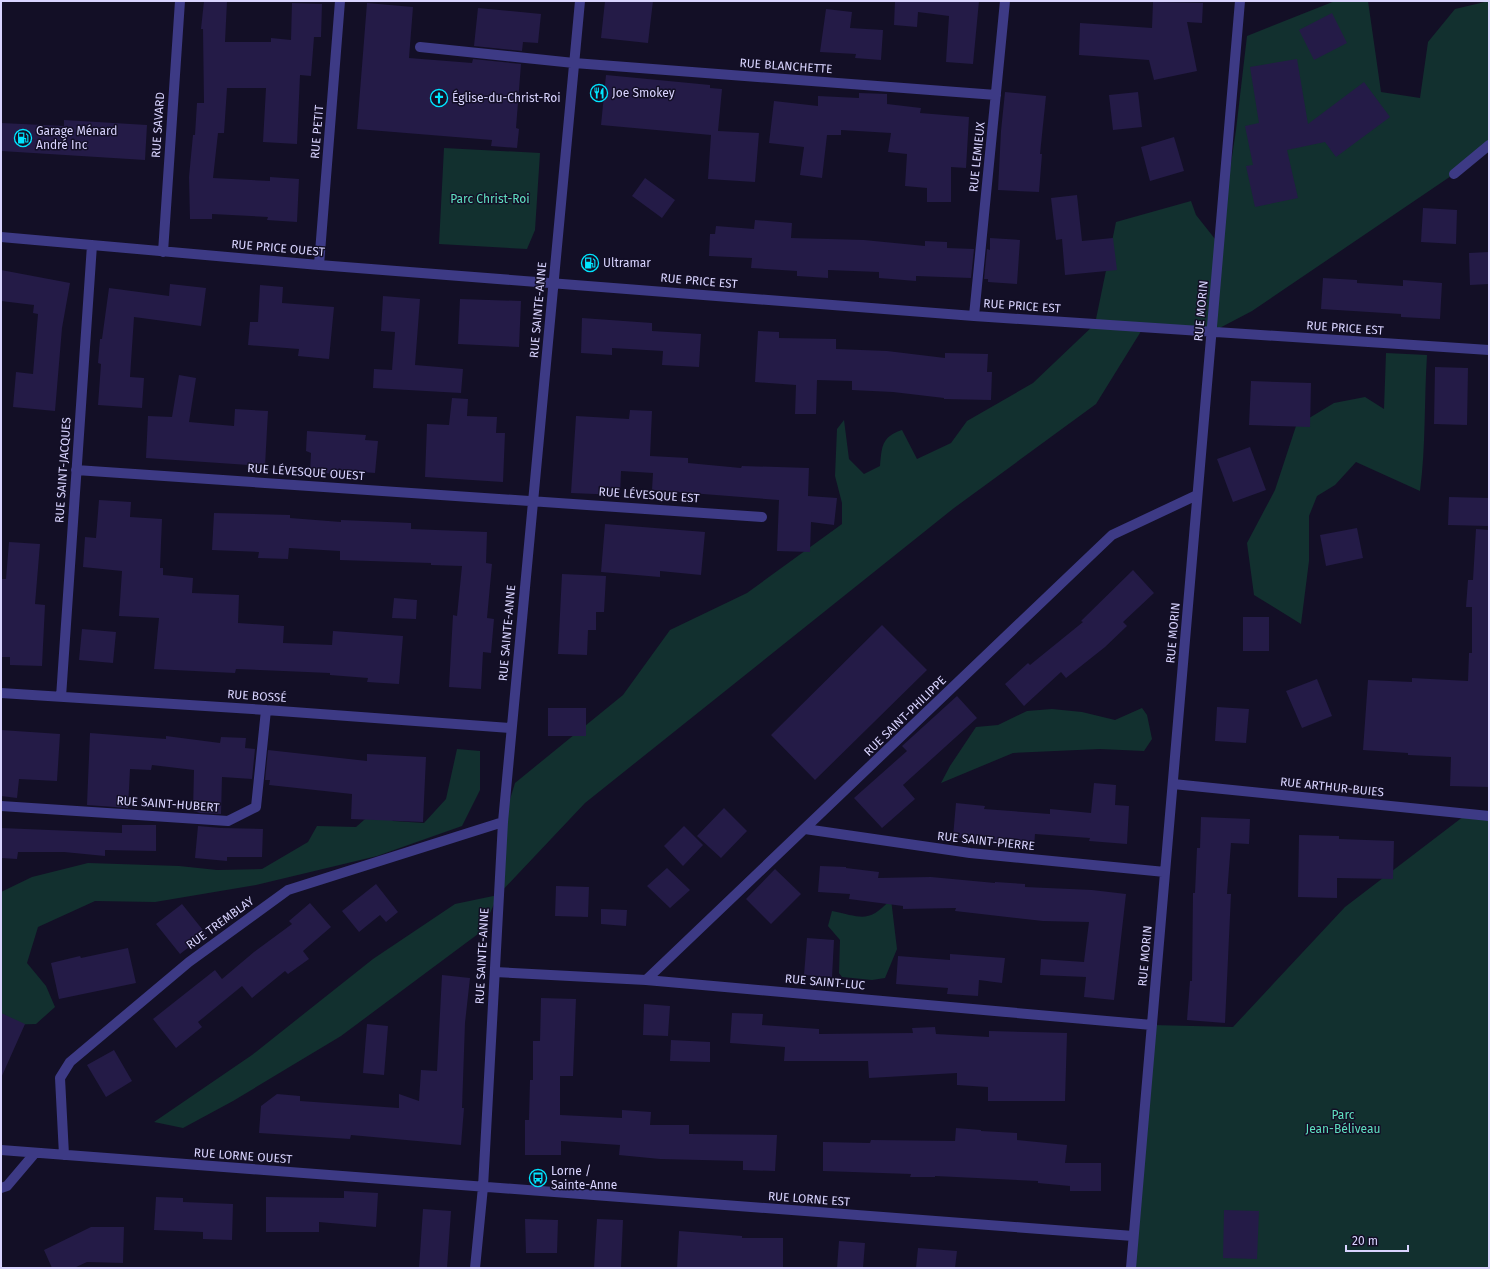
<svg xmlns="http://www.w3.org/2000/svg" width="1490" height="1269" font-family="'Fira Sans',sans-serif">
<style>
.green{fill:#12302f}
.building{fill:#241b47}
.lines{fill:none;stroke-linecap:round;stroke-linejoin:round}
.minor{stroke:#3d3a85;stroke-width:10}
.labels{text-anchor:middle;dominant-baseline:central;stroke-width:3;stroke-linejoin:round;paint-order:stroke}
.street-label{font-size:12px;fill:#d9d4ff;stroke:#130f26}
.poi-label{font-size:12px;fill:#d9d4ff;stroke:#130f26;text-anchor:start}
.park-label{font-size:12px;fill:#5fe0c0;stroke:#130f26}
</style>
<rect width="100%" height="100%" fill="#130f26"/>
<path class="green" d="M1335,1H1368L1381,92L1420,98L1428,42L1455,9L1489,1V145L1454,174L1252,311L1212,332L1143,328L1096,404L954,508L585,803L498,895L482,931L341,1036L233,1101L183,1128L154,1122L252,1055L373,959L455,904L498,895L503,822L515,783L623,695L670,630L747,593L842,524V503L835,476L837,429L844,420L849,459L864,474L880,466C882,447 881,437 902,430L917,459L951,443L967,421L1033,383L1095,324L1116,222L1191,201L1196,215L1219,244L1236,130L1247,36Z
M444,148L540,153L535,230L527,249L439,244Z
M1386,353L1427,355C1424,401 1426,446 1420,491L1356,462L1335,485L1317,496L1309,516V561L1301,624L1254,595L1247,543L1275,490L1296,426L1334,403L1365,397L1384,409Z
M1142,708L1147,715L1152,739L1144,751L1100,749L1013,753L941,783L950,766L976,727L998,725L1027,711L1052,709L1082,712L1115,720Z
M457,749L480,751V790L462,826L377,856L256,885L155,902L95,901L38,927L27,963L46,986L55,1007L36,1024L1,1025V892L32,877L88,863L179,866L217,870L262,869L308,842L317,826L356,827L380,806L393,821L424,823L446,799Z
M1468,813L1489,814V1268H1131L1152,1025L1233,1027L1345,907Z
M891,899L897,949L885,978L872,980L842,977L839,973L840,940L828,926L832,911C862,917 868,924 891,899Z"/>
<path class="building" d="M204,1H227L225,42H271V38L291,40L292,3L322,4L321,37H314L311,76L300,75L297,144L263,142L266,88H227L224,133H218L213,178L270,181V177L299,179L297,222L267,220L268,217L212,214V219H190L189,177L193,135H195L197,103H204L203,29H201Z
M605,1H653L648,43L601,38Z
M895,1H979L973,64L946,62L949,16L918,12L917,27L894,25Z
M1153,2L1203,3L1202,23L1187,22L1197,71L1154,80L1149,60L1079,55L1080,23L1152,28Z
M367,3L413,7L409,58L472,63L473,59L521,64L516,128L519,129L517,148L491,146L492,140L357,129Z
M478,8L541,14L538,43L523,42L522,51L474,46Z
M826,9L852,12L850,28L883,30L881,60L855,58L856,54L820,52Z
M1332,13L1347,43L1314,60L1299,30Z
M1297,59L1308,124L1364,82L1390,117L1336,157L1325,142L1287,150L1298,198L1255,207L1246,166L1253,165L1245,126L1259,123L1250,67Z
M606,75L710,85V88L722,89L718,131L759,133L755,182L708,179L711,135L601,125Z
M1005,92L1046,96L1040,154H1042L1039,192L998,190L1001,131Z
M1138,92L1142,127L1113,130L1109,95Z
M859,93L887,94V104L921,108L920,113L969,117L966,168L951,167V202H927V188L905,186L907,154L888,152L891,133L841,130V135H827L822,178L800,175L804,147L769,143L774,101L818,106V96L859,98Z
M64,120L147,125L145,160L1,151V123L64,126Z
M1174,137L1184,171L1150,181L1141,147Z
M645,178L675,200L662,218L632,196Z
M1077,195L1082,241L1113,238L1117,270L1065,275L1062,239L1056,240L1051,198Z
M1423,208L1457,210L1456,244L1421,242Z
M755,220L792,223L791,238L864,240L925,246V241L947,242V248L974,249L971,278L916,276V281L879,278V272L828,270V278L797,276V271L751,268L752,258L709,256L710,234H715L716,226L754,229Z
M990,238L1020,240L1017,284L988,282V279H984L987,249L990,250Z
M1489,252V284L1470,285L1469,253Z
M1,270L70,283L62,328L55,411L13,407L16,372L33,374L38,314L33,313L34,305L1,301Z
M1323,278L1357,280V283L1403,286V280L1442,283L1440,319L1401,317V314L1321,309Z
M170,284L206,288L201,326L134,317L130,377L144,378L142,408L98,405L101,364L98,363L100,339H102L109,288L169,296Z
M260,285L283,287L282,303L334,307L329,359L298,356L299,349L248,345L250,322H258Z
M383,296L420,299L415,365L463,369L461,393L373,388L374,369L392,370L395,332L381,331Z
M460,299L521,301L519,347L458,344Z
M582,318L652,323V331L701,334L699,367L662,365L663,351L612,348V355L581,353Z
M758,331L779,332V338L836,339V349L887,351L945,358V353L988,354L987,372H992L991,400L944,399V398L893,392L852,390V381L817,380L816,414H795L796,385L755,382Z
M1435,367L1468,368L1467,425L1434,424Z
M179,375L196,378L189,422L234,426L235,409L268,411L265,466L146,458L148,416L172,417Z
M1251,381L1311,383L1310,427L1249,425Z
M452,398L468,399L467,416L497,417L496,433H505L503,482L425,477L427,424L449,425Z
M630,410L652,411L650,456L688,458V463L741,468L742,466L809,468L808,496L837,498L834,525L811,522L810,552L777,551L779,500L652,490L653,473L621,471L620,495L571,493L576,416L629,419Z
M307,431L366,435L365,440L378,441L375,473L338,470V474L310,472L311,453L306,451Z
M1250,447L1266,490L1233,502L1217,459Z
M1449,497L1489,498V526L1448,525Z
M99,500L131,502L130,517L162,519L160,568H163V575L193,578L192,593L239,595L238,623L284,626L283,643L332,645L333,631L403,636L399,684L367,682L368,678L330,675V673L236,669L235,673L154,669L159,618L119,616L122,571L83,567L85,537L96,538Z
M214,513L290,515V518L341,522V520L411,523V529L487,532L486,563L492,564L487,618L494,619L491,653L483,652L481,689L449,687L453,615L457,616L462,566L431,565V563L340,560V551L289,548L288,559L258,558L259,552L212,550Z
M605,524L705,532L701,575L660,571V577L601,572Z
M1357,528L1363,558L1326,566L1320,535Z
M1476,529L1489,530V787L1450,786L1451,757L1408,755V753L1363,750L1368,680L1412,682V678L1468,681L1469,653H1472V607H1466L1468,580H1473Z
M9,542L40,544L35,604L45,605L42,666L10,665V657H1V579H6Z
M1133,570L1154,593L1123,622L1127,626L1105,647L1066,678L1061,672L1024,706L1005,684L1028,663L1030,665L1083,622L1081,621Z
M562,574L606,576L604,612H596V630H588L587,655L558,654Z
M394,598L417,600L416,619L392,618Z
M1243,617H1269V651H1243Z
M882,625L927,670L815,780L771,735Z
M82,629L116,632L113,663L79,660Z
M1317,679L1332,716L1302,728L1286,691Z
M957,696L977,718L903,785L915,799L882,828L854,798L907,751L902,746Z
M1217,707L1249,709L1246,743L1215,741Z
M548,708H586V736H548Z
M1,730L60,734L57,781L19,779L17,798L1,796Z
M90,733L166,739V736L220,743L221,737L246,738L245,748L255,749L252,779L222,777L221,814L200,813L193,811L194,770L152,765L151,770L130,769L128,808L87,805Z
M268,750L367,761V754L426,757L423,822L351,819L352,794L269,785L270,780H265Z
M1094,783L1116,785L1115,805L1129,806L1127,844L1089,841L1090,838L1035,834L1034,847L1007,844V842L953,837L956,803L985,806L984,809L1050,814V809L1091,813Z
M724,808L747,831L721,858L697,836Z
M1201,817L1250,819L1249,844L1231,843L1227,894H1231L1225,1023L1187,1020L1190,981H1192L1193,893H1195L1197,848H1200Z
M122,825H156V851L105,850V856L64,852H18L17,859L1,858V828L122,833Z
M198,826L221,828L263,829L262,857H227V861L195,858Z
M684,826L703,845L683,866L664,846Z
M1299,835L1339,836V839L1394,841L1393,879L1337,878V898L1298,897Z
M820,866L846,867V868L879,872L878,878L931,877L995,883V882L1025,884V887L1092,890L1126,894L1114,1000L1084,997L1086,977L1040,975L1041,959L1084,962L1089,922L1043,921L955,911L956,908L903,909V906L849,899L850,894L818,892Z
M667,868L690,890L670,908L647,886Z
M775,869L801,894L771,924L746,899Z
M376,884L398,912L386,922L380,915L359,932L342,911Z
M556,886L589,887L588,917L555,916Z
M310,903L331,927L303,951L309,959L288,974L285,971L252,998L242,986L198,1022L202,1027L176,1048L153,1019L215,970L222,979L254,952L292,924L289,921Z
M182,904L206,934L180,954L156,924Z
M601,909L627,910L626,926L601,924Z
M807,938L834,940L832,977L804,975Z
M128,948L136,983L59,999L51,963L80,956L81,958Z
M950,954L1005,958L1002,983L979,980L978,996L947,994L948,988L896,984L898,956L950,960Z
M442,975L470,978L465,1023L462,1108H464L461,1145L351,1135L350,1139L259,1133L261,1106L277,1094L300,1096V1101L399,1108V1094L419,1101L421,1070L437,1071Z
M541,998L576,999L573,1076H560V1115L622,1118V1110L651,1112L650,1125H689V1134L777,1135L775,1171L743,1170V1161L660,1159L619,1155L620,1145L561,1141V1155H525V1120H529L530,1080H533V1041H540Z
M644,1004L670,1006L668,1036L643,1035Z
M1,1013L25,1024L1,1078Z
M732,1013L763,1014L762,1025L819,1029V1034L913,1033L912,1028L935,1027L936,1034L989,1037V1031L1067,1033L1065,1101H988V1087L957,1085V1073L869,1078L868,1061H784L785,1047L730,1043Z
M367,1024L388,1026L384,1075L363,1073Z
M671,1040L710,1042V1062L670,1061Z
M114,1050L132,1081L106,1097L87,1065Z
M956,1128L981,1130V1131L1017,1133V1140L1067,1145L1065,1163H1101V1191H1070V1186L1038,1183V1181L935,1176V1177H910L911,1174L823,1171V1142L870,1143L871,1140L955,1141Z
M344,1191L378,1193L376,1227L319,1222V1232H266V1197L344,1198Z
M156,1197L183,1198V1202L233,1204L232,1240L203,1239V1232L154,1230Z
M423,1209L451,1211L447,1268H419Z
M1224,1210L1259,1211L1257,1259L1223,1258Z
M525,1219L558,1220L557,1253H526Z
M597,1219L623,1220L621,1268H594Z
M91,1227H124L123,1263L87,1262L74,1268H52L44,1250Z
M679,1231L742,1236V1238H783V1268H677Z
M839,1241L865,1243L863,1268H837Z
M918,1248L957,1251L955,1268H916Z"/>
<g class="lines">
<path class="minor" d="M420,47L574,63L996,95
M1454,174L1489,145
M1,237L319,265L974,316L1489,350
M163,252L180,1
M319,265L340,1
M974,316L1005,1
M76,470L762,517
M1,693L266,710L511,728
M61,697L92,245
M1173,784L1489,816
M1,806L228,821L256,807L266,710
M805,829L970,853L1165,872
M495,972L646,980L1152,1025
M646,980L1112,535L1197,495
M1,1150L1133,1236
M64,1155L60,1078L70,1062L189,962L288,890L503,822
M1,1188L7,1186L35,1153
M475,1268L483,1187L503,822L580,1
M1131,1268L1240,1"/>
</g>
<defs>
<g id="restaurant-ring" transform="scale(0.9)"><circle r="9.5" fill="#130f26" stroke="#00e5ff" stroke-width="1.5"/><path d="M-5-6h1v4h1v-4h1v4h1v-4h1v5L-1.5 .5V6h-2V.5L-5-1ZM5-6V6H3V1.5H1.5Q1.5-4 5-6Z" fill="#00e5ff"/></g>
<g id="church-ring" transform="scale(0.9)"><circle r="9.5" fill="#130f26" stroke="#00e5ff" stroke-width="1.5"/><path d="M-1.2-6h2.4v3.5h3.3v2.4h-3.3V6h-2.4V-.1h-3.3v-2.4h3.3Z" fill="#00e5ff"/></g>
<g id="fuel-ring" transform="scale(0.9)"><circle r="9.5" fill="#130f26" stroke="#00e5ff" stroke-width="1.5"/><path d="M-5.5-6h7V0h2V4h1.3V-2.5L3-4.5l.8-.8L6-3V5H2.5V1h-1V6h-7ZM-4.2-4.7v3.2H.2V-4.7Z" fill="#00e5ff"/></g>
<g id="bus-ring" transform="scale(0.9)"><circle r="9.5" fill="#130f26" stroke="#00e5ff" stroke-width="1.5"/><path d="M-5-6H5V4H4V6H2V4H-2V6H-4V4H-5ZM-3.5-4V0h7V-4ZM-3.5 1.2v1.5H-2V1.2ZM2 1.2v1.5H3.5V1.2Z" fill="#00e5ff"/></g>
</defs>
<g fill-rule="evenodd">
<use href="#restaurant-ring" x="599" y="93"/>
<use href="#church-ring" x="439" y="98"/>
<use href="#fuel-ring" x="23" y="138"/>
<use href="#fuel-ring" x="590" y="263"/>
<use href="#bus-ring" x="538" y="1178"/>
</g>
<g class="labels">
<g class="street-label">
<text transform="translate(786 66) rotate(4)">RUE BLANCHETTE</text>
<text transform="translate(158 125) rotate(-86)">RUE SAVARD</text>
<text transform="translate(317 132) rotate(-85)">RUE PETIT</text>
<text transform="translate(977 157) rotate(-84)">RUE LEMIEUX</text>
<text transform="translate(278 248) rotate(5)">RUE PRICE OUEST</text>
<text transform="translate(699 281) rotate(5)">RUE PRICE EST</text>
<text transform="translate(1022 306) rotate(4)">RUE PRICE EST</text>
<text transform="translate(538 310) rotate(-85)">RUE SAINTE-ANNE</text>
<text transform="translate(1201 311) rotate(-85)">RUE MORIN</text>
<text transform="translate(1345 328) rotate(4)">RUE PRICE EST</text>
<text transform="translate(63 470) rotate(-86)">RUE SAINT-JACQUES</text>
<text transform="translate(306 472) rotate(4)">RUE LÉVESQUE OUEST</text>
<text transform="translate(649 495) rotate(4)">RUE LÉVESQUE EST</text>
<text transform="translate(507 633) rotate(-85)">RUE SAINTE-ANNE</text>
<text transform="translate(1173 633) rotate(-85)">RUE MORIN</text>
<text transform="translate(257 696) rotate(4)">RUE BOSSÉ</text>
<text transform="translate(905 716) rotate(-44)">RUE SAINT-PHILIPPE</text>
<text transform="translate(1332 787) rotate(6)">RUE ARTHUR-BUIES</text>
<text transform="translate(168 804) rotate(4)">RUE SAINT-HUBERT</text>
<text transform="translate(986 841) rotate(6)">RUE SAINT-PIERRE</text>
<text transform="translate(220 923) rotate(-36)">RUE TREMBLAY</text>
<text transform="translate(482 956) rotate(-87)">RUE SAINTE-ANNE</text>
<text transform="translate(1145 956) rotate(-85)">RUE MORIN</text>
<text transform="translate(825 982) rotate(5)">RUE SAINT-LUC</text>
<text transform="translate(243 1156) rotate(4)">RUE LORNE OUEST</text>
<text transform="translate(809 1199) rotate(4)">RUE LORNE EST</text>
</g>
<g class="poi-label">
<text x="612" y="93">Joe Smokey</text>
<text x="452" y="98">Église-du-Christ-Roi</text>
<text x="36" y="131">Garage Ménard<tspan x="36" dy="14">André Inc</tspan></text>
<text x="603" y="263">Ultramar</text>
<text x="551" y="1171">Lorne /<tspan x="551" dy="14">Sainte-Anne</tspan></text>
</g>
<g class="park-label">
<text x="490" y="199">Parc Christ-Roi</text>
<text x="1343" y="1115">Parc<tspan x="1343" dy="14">Jean-Béliveau</tspan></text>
</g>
</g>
<rect width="1490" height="1269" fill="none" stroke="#d9d4ff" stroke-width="4"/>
<path d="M1346 1245v6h62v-6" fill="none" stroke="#d9d4ff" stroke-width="2"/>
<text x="1352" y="1245" font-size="12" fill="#d9d4ff" stroke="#130f26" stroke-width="3" paint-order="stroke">20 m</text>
</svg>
